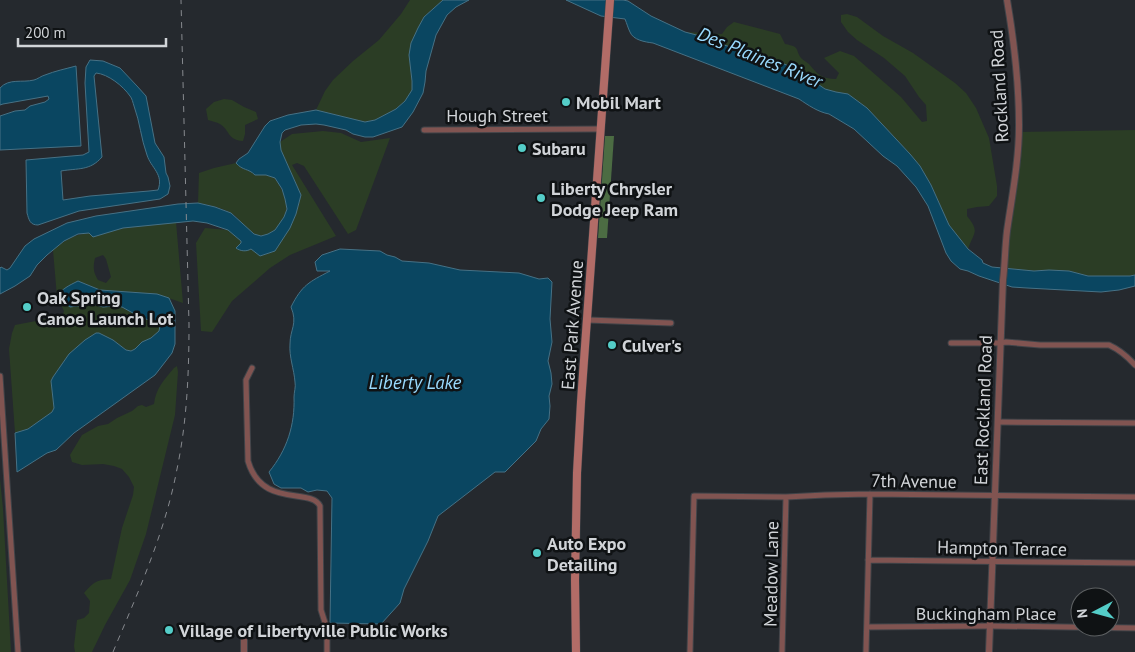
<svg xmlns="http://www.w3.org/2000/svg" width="1135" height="652" font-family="'PT Sans',sans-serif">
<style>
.green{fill:#2b3d25;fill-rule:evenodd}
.forest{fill:#4c6c43}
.water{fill:#0a4661;stroke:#467185;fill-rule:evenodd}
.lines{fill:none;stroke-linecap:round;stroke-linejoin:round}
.minor-casing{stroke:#414449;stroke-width:7}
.tertiary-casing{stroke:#414449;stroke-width:8}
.secondary-casing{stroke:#414449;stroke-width:9}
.minor{stroke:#815451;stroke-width:5}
.tertiary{stroke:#815451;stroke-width:6}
.secondary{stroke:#b26c67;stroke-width:8}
.rail{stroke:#878a8f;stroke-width:1;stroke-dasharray:6 6;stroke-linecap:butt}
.poi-dot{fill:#54cdc8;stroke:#0f1214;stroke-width:2}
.labels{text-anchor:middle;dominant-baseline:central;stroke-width:5;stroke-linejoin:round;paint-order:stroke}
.street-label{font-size:18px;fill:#d1d4d8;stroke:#0f1214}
.poi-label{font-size:18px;font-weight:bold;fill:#d1d4d8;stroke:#0f1214;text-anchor:start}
.water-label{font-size:19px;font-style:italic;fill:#99d9fd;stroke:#0f1214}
</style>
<rect width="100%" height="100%" fill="#25292e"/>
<path class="green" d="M410,0H443L424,17L409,55L412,81V90L405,101L396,109L375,120L365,122L316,110L325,91L333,80L353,61L379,40L401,14Z
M847,14L857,17L883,36L913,53L955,83L966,93L976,108L989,138L997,186V196L989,206L977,207L967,209V216C980,232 974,232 968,249L949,225L931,185L920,166L910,154L867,108L848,94L836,92L825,89L796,69L724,45L716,41L686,32L722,34L727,27L734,22L780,34L785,44C802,47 794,50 802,59C804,61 807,62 809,64C817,74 822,79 836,79L839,73L824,58L840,51L854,56L901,97L922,122L927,121L926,105L919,97L905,76L884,58L857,40L848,32L841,22V15Z
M224,99L232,100L244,107L256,112L258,119L245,125V134L243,141C227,140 230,130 220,124C217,122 211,121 208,120L206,109L214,102Z
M1135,130V275L1130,276H1088L1069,271L1049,270L1034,271L1004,268L1019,132Z
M323,131L341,133L361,142L390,138L356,230L348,234L304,166L297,163L292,165L336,236L290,255L270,268L232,301L212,332L201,331L196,243L205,228L228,230L251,249L290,228L296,214L301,195L281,150L280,142L292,134Z
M236,163C243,171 248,168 255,175H266L275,178C283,192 292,205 282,220C277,228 274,233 265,235C250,239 242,219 231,213C221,207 208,205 198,203L199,173L214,168Z
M176,222L183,303L157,294L100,290L78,281L70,307L92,304L103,307L115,306L122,307L140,317L155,322L160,326L159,331L151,339L142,342L135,349L131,351L126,350L113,340L69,354L53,377L52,381L54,408L52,412L28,429L15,433L9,349L12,333L15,325L62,316L64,311L57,297L53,250C65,240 73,235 89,233L93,237L122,228ZM103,255L106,259L111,277L106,283L98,280C93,272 93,267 95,258Z
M177,366L178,372L175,415L146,534L130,580L105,625L92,652H75L74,646L77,620L84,618L89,613L90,601L84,593C94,582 96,580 111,579L122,528L133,495L134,487L129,477L122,469L114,466L103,464L82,465L72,462L70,455L82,435L98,426L108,424L117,418L132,411L138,406L142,405L146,407L154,404C156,388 164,380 174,368Z
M0,479L3,509L11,652H0Z"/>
<path class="forest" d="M605,136H614L607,238H598Z"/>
<path class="water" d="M443,0H469L456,7L447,15L436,35L426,71L425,82L423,93L413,112L402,127L373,137H365L353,134L346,130L324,125L316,124L301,125L285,130L282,133L280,142L281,150L301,195L296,214L290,228L275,251L260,256L251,249C246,252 240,251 236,248L241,243V241L228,230L207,223L193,221L123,228L93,237L89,233L78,234L64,241L47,255L37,265L30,276L15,286L0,294V268L1,267L7,270L10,268L25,246L34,239L67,223L96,216L178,204L198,203L215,207L231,213L254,234L261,236L268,234L275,230L284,217L287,209L285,199L282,189L275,178L266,175H255C248,168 243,171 236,163L239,159L248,153L265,126L270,121L288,115L316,110L365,122L375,120L396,109L405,101L412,90V81L409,55L411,43L418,28L424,17Z
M566,0H623L628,1L651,16L685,32L704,37L724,45L777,61L796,69L825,89L836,92L848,94L867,108L910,154L920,166L931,185L949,225L968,249L982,260L983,263L992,267L1034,271L1049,270L1069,271L1088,276H1130L1135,275V286L1119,290L1101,292L1027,288L1012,287L979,276L968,271L960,269L951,261L946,253L928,206L916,187L897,166L883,156L854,129L829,114C818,112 808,105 799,99L653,43C645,42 633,40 630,32C628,28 627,24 625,19L601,16Z
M90,60L103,61L120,68L137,86L146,96L155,143L164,157L166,173L168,177L170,186L168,194L160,199L79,211L38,225C30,225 29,220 27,213L26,160L83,155L89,152L85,83L86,67ZM96,73C108,74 123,86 130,96C132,98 133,103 134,106C140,122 141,139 147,155C151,168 164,174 158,190L149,191L90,196L63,200L61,171C78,168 90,171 102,157L94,76Z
M76,66L81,146L0,150V116L15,111L25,110L30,106L45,102L49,99L48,96L3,104L0,105V88C9,78 22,83 34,80C38,79 41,76 45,75C55,71 65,69 76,66Z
M340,249L380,251L387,255L395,257L402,261L429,263L460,270L519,273L539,279L548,278L552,282L550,319L552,342L548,361L551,373L552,384L549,396L550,406L549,419L541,429L536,441L505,472H495L438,516L428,541L404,589L400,603L381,624L330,623L332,498L327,491L317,490L308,492L301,488H281L274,484L269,472C287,450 295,425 294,397C294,392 296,387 295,382C294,369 289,357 290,344C290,329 298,324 291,307C302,285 309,282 330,271H317L315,262L322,255Z
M78,281L100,290L157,294L169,298L175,311V344L172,353L155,375L74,433L56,450L47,453L17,472L15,433L28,429L52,412L54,408L51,381L53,377L69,354L85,340L96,333H99L113,340L126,350L131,351L135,349L142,342L151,338L159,331L160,326L155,322L140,317L122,307L115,306L103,307L92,304L70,307L57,297C61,289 70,285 78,281Z"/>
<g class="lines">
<g class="minor-casing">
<path id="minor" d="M424,130L600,129
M588,320L671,323
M951,343H1000L1006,342L1040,345H1109C1120,350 1127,356 1135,365
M252,368L246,380L248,461C262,509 311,487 320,506L321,610L327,629V652
M0,376L18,652
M998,422L1135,423
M868,560L1135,563
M867,627L990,626L1135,628
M690,652L694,496L786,497L825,495L870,494L1135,497
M782,652L786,497
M866,652L870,494"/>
</g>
<g class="tertiary-casing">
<path id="tertiary" d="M244,652V637
M989,652L1003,280C1005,264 1005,247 1007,231C1012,196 1019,161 1019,125C1019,83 1014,41 1007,0"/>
</g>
<g class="secondary-casing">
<path id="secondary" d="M576,652L575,580L577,473L581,402L610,0"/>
</g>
<use href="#minor" class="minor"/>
<use href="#tertiary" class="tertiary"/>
<use href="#secondary" class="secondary"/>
<path class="rail" d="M113,652C138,592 165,533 177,469C187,421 189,373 189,324L181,0"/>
</g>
<g class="poi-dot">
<circle cx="566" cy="102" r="5"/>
<circle cx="522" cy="148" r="5"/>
<circle cx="541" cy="198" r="5"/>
<circle cx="27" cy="307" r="5"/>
<circle cx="612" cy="345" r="5"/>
<circle cx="537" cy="553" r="5"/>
<circle cx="169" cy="630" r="5"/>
</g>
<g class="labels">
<g class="street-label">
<text transform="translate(999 86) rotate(-93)">Rockland Road</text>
<text x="497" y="115">Hough Street</text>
<text transform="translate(572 325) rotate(-86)">East Park Avenue</text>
<text transform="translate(983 410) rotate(-88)">East Rockland Road</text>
<text transform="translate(914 481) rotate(1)">7th Avenue</text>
<text transform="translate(1002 548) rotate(1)">Hampton Terrace</text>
<text transform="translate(771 574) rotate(-89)">Meadow Lane</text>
<text x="986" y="613">Buckingham Place</text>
</g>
<g class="poi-label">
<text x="576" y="102">Mobil Mart</text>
<text x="532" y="148">Subaru</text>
<text x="551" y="188">Liberty Chrysler<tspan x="551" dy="21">Dodge Jeep Ram</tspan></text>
<text x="37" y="297">Oak Spring<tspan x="37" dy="21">Canoe Launch Lot</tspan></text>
<text x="622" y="345">Culver's</text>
<text x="547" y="543">Auto Expo<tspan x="547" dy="21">Detailing</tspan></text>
<text x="179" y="630">Village of Libertyville Public Works</text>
</g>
<g class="water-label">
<text transform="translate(760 57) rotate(22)">Des Plaines River</text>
<text x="415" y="382">Liberty Lake</text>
</g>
</g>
<g transform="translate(1095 612) rotate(264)"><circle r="24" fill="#0f1214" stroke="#5d6062"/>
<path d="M0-4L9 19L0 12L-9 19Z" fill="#54cdc8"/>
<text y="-8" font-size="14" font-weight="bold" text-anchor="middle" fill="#d1d4d8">N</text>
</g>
<path d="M18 38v8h148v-8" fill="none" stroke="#d1d4d8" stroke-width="2.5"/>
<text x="25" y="38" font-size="15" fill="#d1d4d8" stroke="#0f1214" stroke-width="4" paint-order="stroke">200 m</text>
</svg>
